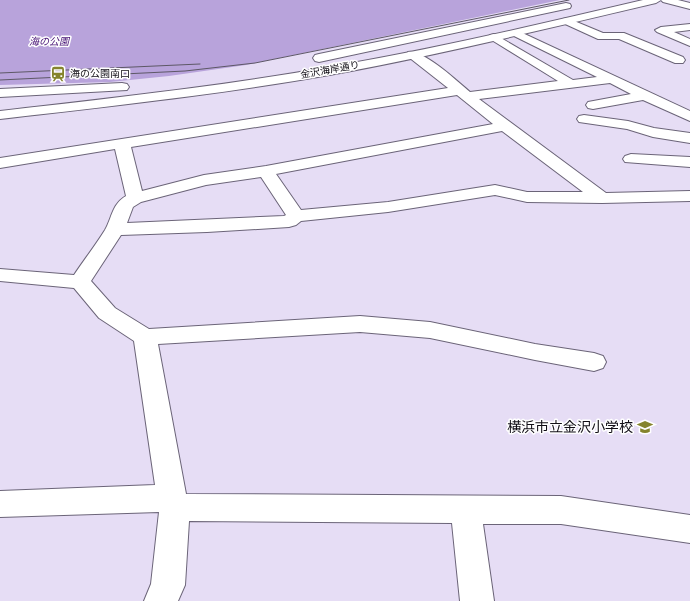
<svg xmlns="http://www.w3.org/2000/svg" width="690" height="601" font-family="Bitter,'Noto Sans JP',serif">
<style>
.green{fill:#b8a3db}
.lines{fill:none;stroke-linecap:round;stroke-linejoin:round}
.minor-casing{stroke:#6b6478;stroke-width:2}
.tertiary-casing{stroke:#6b6478;stroke-width:2}
.minor{fill:#fff;fill-rule:evenodd}
.tertiary{fill:#fff;fill-rule:evenodd}
.tram{stroke:#5d5866;stroke-width:1}
.labels{text-anchor:middle;dominant-baseline:central;stroke-width:3;stroke-linejoin:round;paint-order:stroke}
.far-park-label{font-size:10px;font-style:italic;fill:#461275;stroke:#fff}
.far-street-label{font-size:10px;fill:#100d15;stroke:#fff}
.far-poi-label{font-size:10px;fill:#100d15;stroke:#fff;text-anchor:start}
.near-poi-label{font-size:14px;fill:#100d15;stroke:#fff;text-anchor:end}
</style>
<rect width="100%" height="100%" fill="#e6ddf5"/>
<path class="green" d="M0,0H560L246,65L169,76L110,82L0,85Z"/>
<g class="lines">
<g class="minor-casing">
<path id="minor" d="M661,0H678L690,3V9L663,2Z
M567,18L603,33H624L683,57L685,60L683,63H675L619,39H598L563,23L562,21L563,19Z
M690,24V30L674,32L690,39V46L657,32L655,30L661,27Z
M516,30L690,111V121L643,100L593,109L588,108L586,105L588,102L631,94L610,83L479,99L606,193L690,191V201L602,203L527,202L495,195L388,212L301,221L296,225L289,227L207,232L121,235L91,281L115,308L149,329L360,316L430,322L535,344L594,353L603,356L606,362L603,368L594,371L535,360L430,338L360,332L158,344L186,494L561,496L690,515V543L561,524H483L494,601H460L452,523L189,521L185,585L178,601H144L151,584L159,512L0,517V491L155,485L134,341L99,318L74,288L0,281V269L74,275C84,260 95,246 105,230C112,218 112,204 126,196L115,149L0,168V158L448,88L406,55L408,52C423,49 458,82 470,92L558,81L490,39L488,37L490,35L494,34L573,80L597,77L512,35L510,33ZM457,95L493,124L266,166L204,175L142,191L131,147ZM502,131L583,192H527L495,185L388,202L301,210L276,174ZM261,177L286,215L284,216L127,223L133,207L141,202L206,185Z
M584,115L628,121L654,128L690,133V143L653,137L627,129L579,122L577,119L579,116Z
M631,154L690,157V167L625,162L623,159L625,156Z"/>
</g>
<g class="tertiary-casing">
<path id="tertiary" d="M643,0H661L656,3C549,28 443,54 335,74C224,94 112,106 0,119V111C112,98 224,86 335,66C439,48 541,24 643,0Z
M566,3L570,4L571,6L570,8L319,62L315,61L313,58L315,55L319,54Z
M122,83L127,84L129,87L127,90L0,97V89Z"/>
</g>
<use href="#minor" class="minor"/>
<use href="#tertiary" class="tertiary"/>
<path class="tram" d="M0,73L200,64
M0,80L185,71L255,63L569,0"/>
</g>
<defs>
<g id="station-bare" transform="scale(1.2)"><path d="M-3-6H3Q5-6 5-4V2Q5 4 3 4L4.5 6H3L1.5 4h-3L-3 6H-4.5L-3 4Q-5 4-5 2V-4Q-5-6-3-6ZM-3.5-4v3h7v-3ZM-3.5 1v1.5H-2V1ZM2 1v1.5H3.5V1Z" fill="#85842d" stroke="#fff" stroke-width="2.5" paint-order="stroke"/></g>
<g id="school-bare" transform="scale(1.2)"><path d="M0-5L7-2L0 1L-7-2ZM-4 1L0 2.5L4 1V4Q0 6-4 4Z" fill="#85842d" stroke="#fff" stroke-width="2.5" paint-order="stroke"/></g>
</defs>
<g fill-rule="evenodd">
<use href="#station-bare" x="58" y="74"/>
<use href="#school-bare" x="645" y="427"/>
</g>
<g class="labels">
<g class="far-park-label">
<text x="49" y="42">海の公園</text>
</g>
<g class="far-street-label">
<text transform="translate(330 70) rotate(-10)">金沢海岸通り</text>
</g>
<g class="far-poi-label">
<text x="70" y="74">海の公園南口</text>
</g>
<g class="near-poi-label">
<text x="633" y="427">横浜市立金沢小学校</text>
</g>
</g>
</svg>
